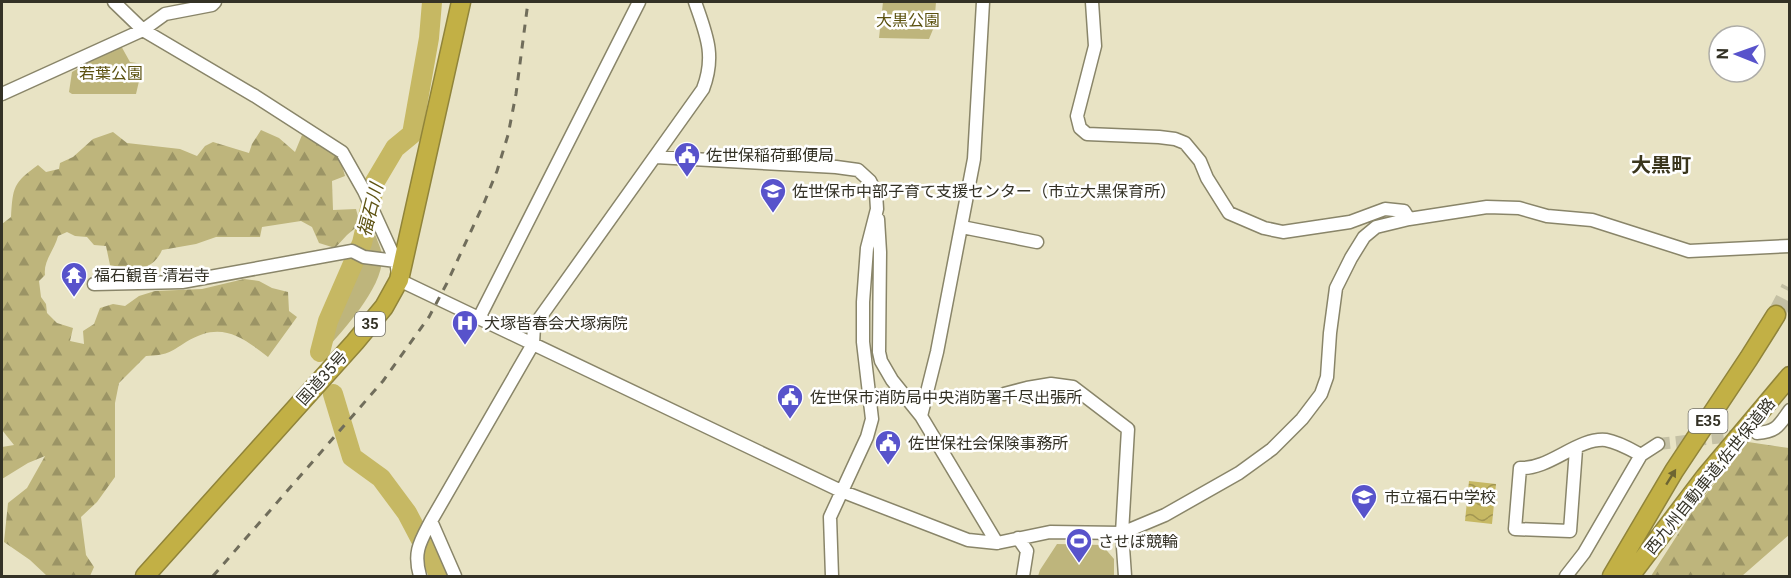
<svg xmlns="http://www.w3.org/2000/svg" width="1791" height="578" font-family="Roboto,'Noto Sans JP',sans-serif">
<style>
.forest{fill:url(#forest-firs)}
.green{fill:#beb57c}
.water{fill:url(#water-waves)}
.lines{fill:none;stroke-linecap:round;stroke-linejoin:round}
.river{stroke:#c6b863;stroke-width:20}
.minor-tunnel{stroke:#c4c0a4;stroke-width:12;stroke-dasharray:12 6;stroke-linecap:butt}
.highway-tunnel{stroke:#c4c0a4;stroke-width:18;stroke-dasharray:18 9;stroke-linecap:butt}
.minor-casing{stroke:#898569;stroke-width:15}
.highway-casing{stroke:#90843a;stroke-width:21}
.minor{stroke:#fff;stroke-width:12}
.highway{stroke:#c2b045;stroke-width:18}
.rail{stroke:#706d5b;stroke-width:3;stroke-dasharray:8 8;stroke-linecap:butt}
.oneway{fill:#6d6432}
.labels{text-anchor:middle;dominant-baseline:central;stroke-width:5;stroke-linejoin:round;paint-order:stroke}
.shield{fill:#fff;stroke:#717067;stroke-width:1.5}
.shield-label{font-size:15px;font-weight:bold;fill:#343226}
.park-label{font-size:16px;fill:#5c5211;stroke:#fff}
.poi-label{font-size:16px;fill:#343226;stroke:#fff;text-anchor:start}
.street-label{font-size:16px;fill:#343226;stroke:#fff}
.water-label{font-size:18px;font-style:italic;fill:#5e5313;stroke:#fff}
.quarter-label{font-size:20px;font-weight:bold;fill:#3a361c;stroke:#fff}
</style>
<defs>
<pattern id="forest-firs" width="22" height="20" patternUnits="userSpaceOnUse" patternTransform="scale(1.5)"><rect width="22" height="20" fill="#beb57c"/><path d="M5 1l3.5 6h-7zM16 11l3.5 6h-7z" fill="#9b9465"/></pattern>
<pattern id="water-waves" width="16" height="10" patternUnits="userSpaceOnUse" patternTransform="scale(1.5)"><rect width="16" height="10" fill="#c6b863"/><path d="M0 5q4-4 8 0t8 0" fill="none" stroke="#a29651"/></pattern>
</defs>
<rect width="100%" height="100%" fill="#e8e3c4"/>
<path class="forest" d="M261,130L279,138L295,152L302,135L314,139L339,155L345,176L332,181L333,210L356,209L360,224L347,235L335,248L319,243L312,227L301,221L262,227L260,237H216L196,244L162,250C152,273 131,270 110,265L106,246L94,245L87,237L75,236L67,232L58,236C55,249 43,261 45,275L39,281L41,297L46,304L47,313L57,323L73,328L70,341L84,344L83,331L94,324L100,308L113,304L125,306L139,296L155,291L202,289L244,279L259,281L272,288L288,292L289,311L297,317L268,357C240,335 220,321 186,342C169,353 167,355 146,356L119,383L115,403V477L97,502L81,517L86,555L94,567L90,576H47L30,560L4,542L8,503L27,488L45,456L28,463L2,479V447L14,445L2,430V224L11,217C13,187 13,183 38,165L46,172L59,169L60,163L73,157L93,139L113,132L127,143L180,149L197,156L205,146L213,142L249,153L252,144Z
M1748,442L1789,448V535L1742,576H1651L1694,509Z"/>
<path class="green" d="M883,2H936L934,27L929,39L879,38Z
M120,44L130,62L143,64L136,94H72L69,92L72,72Z
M371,231C376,234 376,237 378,242C380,247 382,252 382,256C384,287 343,330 324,352L321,348Z
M1057,544L1102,545L1114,559V576H1038L1040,570Z"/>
<path class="water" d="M1469,481L1496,484L1492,524L1465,521Z"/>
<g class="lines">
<path class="river" d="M320,352L328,321L362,243L372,200L373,185L395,148L412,134L429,38L432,2
M333,394L352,457L381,478L407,513L440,576"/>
<path class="minor-tunnel" d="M1658,444L1743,435"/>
<path class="highway-tunnel" d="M1776,315L1790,288"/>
<g class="minor-casing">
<path id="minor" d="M114,2L143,30L255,96L342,152L364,191L396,261L399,280L841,491L968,540L997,543L1050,532L1122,533L1165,515L1239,473L1272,449L1302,419L1321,394L1327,377L1330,333L1336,288L1351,258L1364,237L1376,227L1409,219L1487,207L1519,208L1547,216L1592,220L1689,251L1790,246
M1092,2L1095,46L1077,116L1080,128L1087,134L1159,137L1175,139L1185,143L1200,161L1207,178L1229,213L1264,228L1283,232L1350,222L1385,209L1404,211L1409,219
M2,94L143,30L165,14L212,5L215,2
M656,157L836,167L858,170L870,181L876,193L877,209L867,248L863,302V342L872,419L867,437L830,517L832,576
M878,219L880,252L879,352L881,361L892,380L921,416L997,543
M962,227L1037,242
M94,284L182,282L352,251L364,257L396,261
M479,318L639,2
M1004,394L1027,388L1051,384L1073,387L1128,429L1122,533L1125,576
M921,416L937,352L974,159L983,2
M1757,433C1777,432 1779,425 1790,410
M1576,449L1570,531L1515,529L1520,468C1549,470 1578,437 1606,440C1618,442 1630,449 1641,455
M431,521L455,576
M1018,538L1027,551L1023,576
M420,576C413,552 420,542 431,521L533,344L534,326L703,89C716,55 706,34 695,2
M1566,576L1584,553L1641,455L1658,444"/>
</g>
<g class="highway-casing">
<path id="highway" d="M145,576L355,342L384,307L399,280L461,2
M1612,576L1674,471L1749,358L1776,315
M1630,576L1705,477L1790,376"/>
</g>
<use href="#minor" class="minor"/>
<use href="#highway" class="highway"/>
<path class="rail" d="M213,576L383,381L429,317L447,283L484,203L497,171L508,135L516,94L528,2"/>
</g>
<defs><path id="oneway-solid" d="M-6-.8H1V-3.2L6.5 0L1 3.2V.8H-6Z" transform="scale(1.5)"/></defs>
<use class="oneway" href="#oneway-solid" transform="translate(1671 477) rotate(-58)"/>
<defs>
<g id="civic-pin" transform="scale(1.35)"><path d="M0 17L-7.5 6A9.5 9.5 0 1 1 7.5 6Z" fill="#5853cb" stroke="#fff"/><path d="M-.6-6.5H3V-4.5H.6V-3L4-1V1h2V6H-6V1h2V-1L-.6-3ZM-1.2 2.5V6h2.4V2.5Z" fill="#fff"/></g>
<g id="school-pin" transform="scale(1.35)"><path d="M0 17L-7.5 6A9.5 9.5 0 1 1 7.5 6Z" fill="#5853cb" stroke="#fff"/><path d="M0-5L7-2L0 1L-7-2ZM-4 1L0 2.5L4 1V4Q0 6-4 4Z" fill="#fff"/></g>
<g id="temple-pin" transform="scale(1.35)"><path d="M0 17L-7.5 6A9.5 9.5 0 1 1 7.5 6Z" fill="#5853cb" stroke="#fff"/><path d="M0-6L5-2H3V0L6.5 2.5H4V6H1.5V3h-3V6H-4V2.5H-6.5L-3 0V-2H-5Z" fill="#fff"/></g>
<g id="hospital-pin" transform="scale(1.35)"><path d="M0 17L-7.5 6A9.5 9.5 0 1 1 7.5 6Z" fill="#5853cb" stroke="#fff"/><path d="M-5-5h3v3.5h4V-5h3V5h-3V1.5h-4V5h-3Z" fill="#fff"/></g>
<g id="stadium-pin" transform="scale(1.35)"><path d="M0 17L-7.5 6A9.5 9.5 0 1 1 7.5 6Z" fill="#5853cb" stroke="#fff"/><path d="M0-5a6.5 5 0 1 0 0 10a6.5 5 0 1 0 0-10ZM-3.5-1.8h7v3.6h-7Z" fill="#fff"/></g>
</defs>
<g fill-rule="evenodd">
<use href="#civic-pin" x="687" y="155"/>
<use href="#school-pin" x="773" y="191"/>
<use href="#temple-pin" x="74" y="275"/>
<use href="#hospital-pin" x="465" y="323"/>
<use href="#civic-pin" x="790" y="397"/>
<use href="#civic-pin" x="888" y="443"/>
<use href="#school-pin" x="1364" y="497"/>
<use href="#stadium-pin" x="1079" y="541"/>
</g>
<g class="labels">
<g class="shield">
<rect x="355" y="312" width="30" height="24" rx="4.5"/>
<rect x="1688.5" y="409" width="39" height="24" rx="4.5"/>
</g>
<g class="shield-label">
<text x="370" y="324">35</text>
<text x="1708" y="421">E35</text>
</g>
<g class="park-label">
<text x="908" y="20">大黒公園</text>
<text x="111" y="73">若葉公園</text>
</g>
<g class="poi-label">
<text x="706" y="155">佐世保稲荷郵便局</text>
<text x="792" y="191">佐世保市中部子育て支援センター（市立大黒保育所）</text>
<text x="94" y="275">福石観音 清岩寺</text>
<text x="484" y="323">犬塚皆春会犬塚病院</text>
<text x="810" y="397">佐世保市消防局中央消防署千尽出張所</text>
<text x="908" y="443">佐世保社会保険事務所</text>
<text x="1384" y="497">市立福石中学校</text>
<text x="1098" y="541">させぼ競輪</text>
</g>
<g class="street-label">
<text transform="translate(322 378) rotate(-48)">国道35号</text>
<text transform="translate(1710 476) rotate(-51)">西九州自動車道;佐世保道路</text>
</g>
<g class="water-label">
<text transform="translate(370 210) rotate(-76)">福石川</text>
</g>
<g class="quarter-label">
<text x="1661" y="165">大黒町</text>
</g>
</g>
<rect width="1791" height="578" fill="none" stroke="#343226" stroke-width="6"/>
<g transform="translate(1737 54) rotate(271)"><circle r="28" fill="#ffffff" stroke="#aeada8" stroke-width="1.5"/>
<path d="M0-4.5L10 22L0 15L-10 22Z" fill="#5853cb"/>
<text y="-9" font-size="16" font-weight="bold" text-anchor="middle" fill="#343226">N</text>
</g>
</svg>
